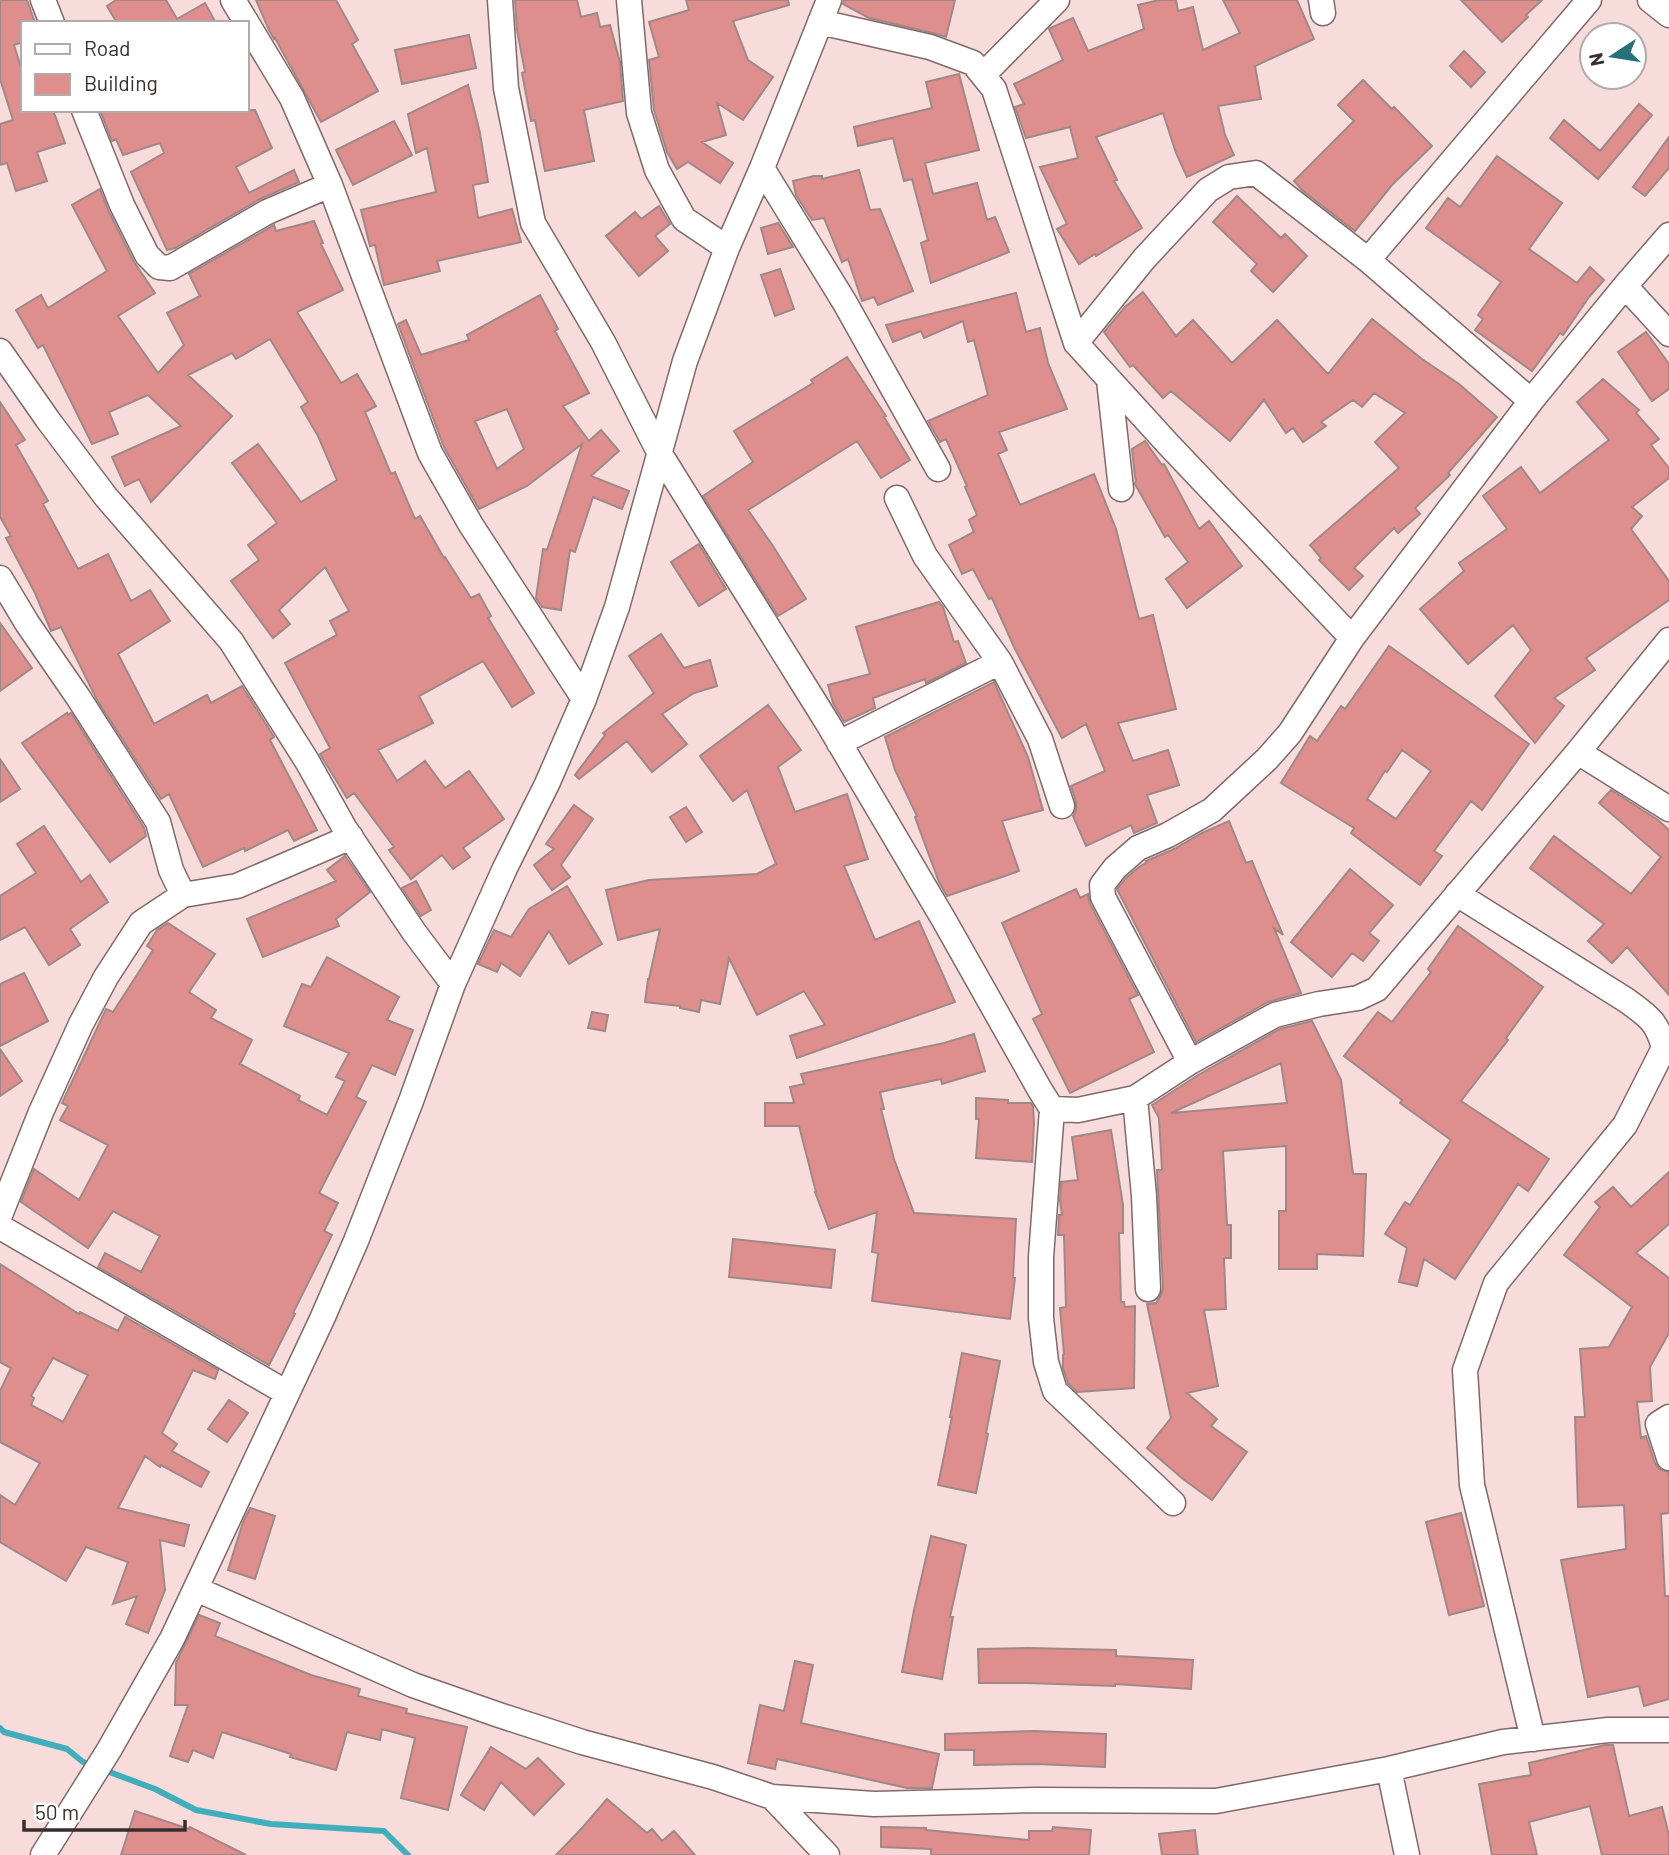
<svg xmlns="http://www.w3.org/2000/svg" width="1669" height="1855" font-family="Barlow,sans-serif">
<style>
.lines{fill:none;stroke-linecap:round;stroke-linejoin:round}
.stream{stroke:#42aebc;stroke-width:6}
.building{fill:#df8e8e;stroke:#a18887;stroke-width:2;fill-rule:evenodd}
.minor-casing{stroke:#816969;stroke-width:27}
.minor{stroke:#fff;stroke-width:24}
</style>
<rect width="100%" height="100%" fill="#f7dcdb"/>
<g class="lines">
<path class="stream" d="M0,1728L4,1732L67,1749L83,1762L94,1766
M104,1770L155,1789L196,1810L271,1824L384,1831L408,1855"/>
</g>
<path class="building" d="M0,0H27L35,23H23V42L14,45L23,74V110H53L65,143L37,152L47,181L16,191L7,163L0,165V124L13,120L0,79Z
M116,0H166L177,19L205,3L216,23H117L107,6Z
M256,0H336L358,40L352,44L378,91L321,122L275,38L274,39L269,30Z
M515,0H577L581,17L597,13L600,27L610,25L620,62L623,101L584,110L594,161L545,171L535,120L531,121L522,73L525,72L517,30Z
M686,0H788L789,5L733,21L748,60L773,77L743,120L717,103L726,135L702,142L733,163L720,183L688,162L677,169L667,152L654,110L649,60L659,57L649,22L689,10Z
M844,0H955L946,37L933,33L869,18L843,4Z
M1159,0H1176L1178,11L1193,7L1203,50L1240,33L1223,0H1297L1314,39L1255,66L1261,99L1218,106L1225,135L1234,155L1187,177L1176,153L1163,113L1096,137L1117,180L1114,181L1142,228L1096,256L1095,254L1079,264L1057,229L1067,224L1040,167L1078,158L1070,127L1026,138L1015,107L1024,104L1014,84L1063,60L1049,29L1050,28L1073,18L1088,51L1144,29L1138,5Z
M1461,0H1542L1526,15L1528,17L1502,42Z
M469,35L476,68L402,84L395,50Z
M1464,51L1485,72L1471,87L1450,66Z
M959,74L979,150L925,163L933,194L977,183L987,220L995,217L1009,252L931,283L921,243L928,240L912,179L904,181L893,138L858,146L854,127L932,108L926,82Z
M1363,80L1392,109L1394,107L1432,146L1392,185L1355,231L1303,191L1294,181L1354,121L1338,105Z
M468,85L480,133L488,182L473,185L478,218L512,209L521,242L437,261L440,271L384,285L375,245L370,246L361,210L436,192L427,148L416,153L408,114Z
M1639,104L1652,115L1598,179L1550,138L1564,120L1600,151Z
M100,110H255L272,148L236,167L249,193L294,170L299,182L260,199L175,248L167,250L131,172L164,153L160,143L123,155L116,139L112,141Z
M394,121L412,155L353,185L336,150Z
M1669,137V168L1645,196L1633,187Z
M1497,156L1562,203L1529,249L1577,283L1590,267L1604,280L1589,297L1563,335L1560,333L1532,371L1475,330L1483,319L1478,315L1501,282L1426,228L1448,198L1460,207Z
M859,170L870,210L880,209L913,291L878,305L874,297L862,301L848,259L842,262L824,218L812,220L796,195L793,181L814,176H822V179Z
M100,189L109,212L134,262L155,293L118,316L158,373L184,345L167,313L200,296L189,274L274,225L276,231L314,221L323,243L321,244L343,290L297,312L341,383L357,374L376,406L365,412L391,474L395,472L415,519L420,516L444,558L445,557L471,598L479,594L491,616L488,618L534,693L512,707L483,661L419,696L433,723L378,750L397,781L425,761L445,788L469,771L504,819L463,848L470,857L453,869L442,855L411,879L389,850L394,847L354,793L347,798L320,754L330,748L285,663L337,635L330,621L349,611L325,567L279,610L290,624L273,638L231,581L259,560L248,545L277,523L232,463L258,444L301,502L337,480L318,436L301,407L308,402L270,339L236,359L232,353L188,375L232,416L151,502L139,479L125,486L112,457L181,426L148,395L109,412L118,434L92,444L43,345L38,348L16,310L41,295L48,308L107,271L72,205Z
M1237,196L1281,238L1285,234L1307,256L1273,292L1251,271L1257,264L1213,222Z
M659,206L670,224L655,236L668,251L639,276L606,236L635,212L641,219Z
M778,223L793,247L768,254L761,228Z
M780,269L794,309L775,316L761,275Z
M1143,292L1176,336L1193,320L1232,363L1277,320L1328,374L1372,319L1422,359L1459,384L1497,417L1448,473L1450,475L1415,508L1420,514L1398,533L1394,528L1354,568L1363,576L1349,590L1319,560L1321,558L1310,545L1399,468L1375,442L1405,413L1374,393L1362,407L1353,400L1321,422L1326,426L1303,442L1293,428L1286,433L1264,400L1230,441L1171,391L1163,398L1133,365L1130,367L1104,332L1125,307Z
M1016,293L1026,332L1040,328L1048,363L1067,409L999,432L1007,450L998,454L1020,505L1094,474L1116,529L1139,619L1153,615L1176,709L1118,723L1133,761L1168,750L1179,785L1147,795L1157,823L1134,833L1131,825L1086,846L1073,816L1076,810V802L1071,786L1105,771L1086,724L1062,738L1015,649L992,598L989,599L973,569L962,574L949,545L974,532L969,520L977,515L965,487L967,486L946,439L940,442L928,421L988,395L974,340L968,342L963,321L924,338L921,331L893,342L886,325Z
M540,295L558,329L555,331L589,393L563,406L589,441L601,430L619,451L591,476L629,491L622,509L593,497L575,552L570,550L561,610L542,607L536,598L543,549L547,550L582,444L527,486L479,509L444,447L398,324L406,320L421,355L469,340L467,335ZM507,409L524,449L497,469L475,421Z
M1646,332L1669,364V389L1652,401L1618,352Z
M847,357L886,416L884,417L910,460L881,478L857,441L748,510L773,546L806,599L778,616L703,496L753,462L734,431L813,383L811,380Z
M1603,379L1639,410L1636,413L1659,439L1651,445L1669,468V478L1632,507L1642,516L1631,529L1669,581V600L1586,658L1595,670L1554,698L1564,706L1535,743L1495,696L1531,650L1513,625L1468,664L1420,609L1464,571L1459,563L1507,529L1483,496L1521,467L1540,493L1609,440L1577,402Z
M0,402L25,440L16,445L48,501L43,504L78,569L108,554L131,601L150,590L170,621L118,654L154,724L207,695L211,703L242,686L274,737L270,740L317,830L294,841L288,830L245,851L244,848L203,867L169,794L161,799L97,700L61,627L51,631L35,593L6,538L11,536L0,517Z
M1145,441L1162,465L1164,464L1199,529L1209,521L1242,566L1187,608L1166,579L1188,562L1168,535L1165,537L1135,484L1136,480L1135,477L1132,449Z
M699,544L726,589L699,606L671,562Z
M939,602L943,607L954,642L958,641L966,663L926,683L925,679L873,698L875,708L844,722L833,703L828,685L870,674L856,627Z
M0,623L32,668L0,691Z
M661,634L684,668L710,660L717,686L694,693L662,714L687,744L652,772L627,741L579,779L575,775L605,735L603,733L654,693L629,656Z
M1389,646L1529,744L1482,810L1471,801L1434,851L1442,856L1420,885L1351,833L1354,828L1281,783L1310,736L1317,741L1341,706L1345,709ZM1402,750L1431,771L1396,819L1367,799L1385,771L1387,772Z
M994,682L1028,757L1043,810L1002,821L1019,871L947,896L939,882L915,817L917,816L895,770L885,737Z
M768,705L801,750L778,767L795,812L847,794L868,859L844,866L875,940L919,921L955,1002L797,1058L790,1036L825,1025L804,991L757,1015L729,958L720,1004L701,1000L699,1012L680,1008V1006L645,1002L648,979H649L660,929L618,940L606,890L649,880L757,874L776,864L747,790L733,801L700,756Z
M67,713L68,715L71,713L144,828L146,836L110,862L22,743Z
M0,759L20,789L0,802Z
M1611,790L1658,820L1669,830V995L1627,947L1612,963L1588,941L1604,924L1530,868L1554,836L1631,894L1661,857L1599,803Z
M574,805L593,819L561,865L570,877L552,890L534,865L554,849L546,844Z
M686,807L702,832L686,842L670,817Z
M1229,821L1246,863L1252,861L1270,905L1283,935L1274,928L1301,993L1268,1002L1196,1042L1117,889L1126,878L1139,867L1147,862L1146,861L1174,849L1202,833Z
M44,826L81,882L90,875L108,902L70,929L80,945L49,965L25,927L0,940V896L36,873L17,844Z
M345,856L370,892L336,919L339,926L263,957L247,919L336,881L327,870Z
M1350,869L1393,905L1369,933L1379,941L1363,961L1352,953L1332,977L1291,942Z
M416,881L431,910L421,916L402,888Z
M567,886L602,944L569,964L549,931L520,976L501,963L497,972L478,964L494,930L511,937L529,909Z
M1076,889L1080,898L1088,894L1090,904L1138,995L1129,999L1154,1052L1070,1093L1033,1019L1042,1014L1002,923Z
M168,923L215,954L189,992L216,1010L211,1018L252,1040L240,1064L300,1096L298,1100L327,1115L345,1081L336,1077L349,1053L284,1026L302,984L311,987L327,957L399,997L387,1020L413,1030L395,1075L372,1065L356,1097L366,1102L319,1193L338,1203L324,1231L332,1235L293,1313L295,1314L269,1365L98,1267L105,1253L141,1272L160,1236L113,1211L88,1248L21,1202L34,1169L79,1200L108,1145L60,1120L68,1106L62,1103L106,1009L113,1012L153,950L147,946L157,930Z
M1458,926L1543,987L1506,1038L1508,1040L1461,1101L1549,1159L1528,1191L1518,1184L1455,1279L1424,1259L1417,1286L1399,1282L1407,1248L1385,1234L1405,1202L1410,1205L1451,1140L1400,1103L1402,1100L1344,1056L1378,1012L1392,1022L1431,972L1428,969Z
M24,973L48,1021L0,1046V984Z
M592,1012L608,1015L605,1031L588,1028Z
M1312,1021L1341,1080L1353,1174H1366L1363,1256L1317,1254V1269H1279V1211H1286V1146L1223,1151L1227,1225H1231V1258H1224L1226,1309L1204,1310L1218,1386L1187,1393L1217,1419L1211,1426L1247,1452L1212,1500L1183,1479L1147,1448L1171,1418L1147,1304L1156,1303L1161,1295L1163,1288L1157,1170H1162L1159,1118L1152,1105L1198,1075L1280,1029ZM1281,1063L1287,1103L1171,1113Z
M974,1034L985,1071L942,1084L941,1079L880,1092L884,1109H881L894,1159L914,1213L1016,1219L1013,1278H1015L1010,1319L872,1301L878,1253L872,1252L877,1212L829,1229L815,1192H816L799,1126H765V1103H794L790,1087L804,1084L801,1074L944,1043Z
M0,1049L22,1081L0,1096Z
M976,1098L1008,1100V1103H1031L1033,1106L1034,1124L1032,1162L976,1158L979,1119H976Z
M1111,1130L1123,1205V1233H1119L1121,1302H1124L1125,1307L1135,1306L1134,1388L1077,1392L1068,1383L1063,1368V1355L1064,1354L1060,1308L1066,1307L1064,1235H1058L1059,1215H1062L1060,1201L1061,1182L1078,1180L1072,1137Z
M1669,1172V1224L1636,1253L1669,1278V1333L1650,1367L1652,1401L1637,1402L1641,1438L1646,1436L1655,1463L1659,1469L1669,1472V1513L1661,1514L1665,1596H1669V1699L1644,1706L1639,1686L1588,1697L1561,1560L1626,1549L1624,1505L1578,1507L1575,1417H1585L1580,1349L1609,1347L1632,1307L1564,1255L1600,1207L1595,1202L1613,1187L1631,1207Z
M733,1239L835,1250L831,1288L729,1277Z
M0,1264L79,1314L80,1312L118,1331L125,1317L218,1370L215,1379L193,1370L162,1433L177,1444L172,1451L209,1472L201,1487L161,1465L160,1467L145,1456L118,1508L189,1525L184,1546L160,1540L165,1590L148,1633L126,1624L137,1596L113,1604L128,1562L86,1547L66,1581L0,1542V1495L15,1505L40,1463L0,1442V1391L11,1368L0,1362ZM53,1358L88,1375L63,1422L31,1405L34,1398L31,1396Z
M962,1353L1000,1361L986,1433L988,1434L976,1493L938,1485L952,1417H950Z
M229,1400L248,1413L227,1442L208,1429Z
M250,1508L275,1516L255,1579L228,1570L243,1522Z
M1461,1513L1484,1606L1449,1615L1426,1522Z
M931,1536L966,1545L950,1617H953L942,1679L902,1672L914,1610Z
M199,1615L220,1623L215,1636L311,1675L360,1689L358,1696L407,1709L406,1713L467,1727L448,1810L401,1798L415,1738L382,1729L380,1740L347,1732L336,1770L290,1757L291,1754L222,1732L213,1758L193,1750L188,1762L170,1756L188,1705H175L176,1663Z
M1028,1648L1116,1650V1656L1193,1660L1191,1689L1115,1684V1686L1027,1683H979L978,1649Z
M795,1661L813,1665L801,1723L939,1754L932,1788H907L777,1759L775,1769L748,1763L760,1705L784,1711Z
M1034,1731L1106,1734L1105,1767L1037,1764L974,1765V1750H945V1734Z
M1605,1745H1613L1629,1816L1662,1807L1669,1835V1855H1602L1590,1806L1529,1822L1537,1855H1492L1479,1784L1531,1775L1529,1763Z
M491,1747L526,1769L538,1758L564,1784L534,1815L501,1782L484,1810L461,1795Z
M607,1799L647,1833L652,1829L662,1841L674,1831L695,1855H556L583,1827Z
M135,1811L189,1829L190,1827L246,1855H121Z
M881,1827L926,1828V1830L1029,1840V1831H1052L1053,1827L1091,1830L1089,1855H931V1849L881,1847Z
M1195,1830L1198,1855H1162L1159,1834Z"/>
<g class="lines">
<g class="minor-casing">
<path id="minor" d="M43,0L52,23
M233,0L292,98L330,185L430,453L471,525L584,699
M500,0L506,88L533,223L603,342L660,454L827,722L944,920L1040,1090L1052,1109L1041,1257V1318L1046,1362L1055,1391L1173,1503
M629,0L639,113L657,170L684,219L727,248
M1321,0L1323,13
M1650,0L1669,15
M820,22L930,47L973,63L994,89L1076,343L1168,444L1352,638
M983,75L1057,0
M84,110L122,205L147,255L159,267L170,268L267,212L330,185
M762,168L845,303L938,469
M1368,260L1589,0
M1625,286L1669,334
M1076,343L1144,259L1208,190L1229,177L1256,173L1368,260L1531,401
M0,351L48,420L106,497L231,641L307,761L345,829L414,932L453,984
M1109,380L1121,489
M897,498L925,556L1000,662L1040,739L1062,806
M0,578L27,623L78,697L158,822L171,870L183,895
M839,743L1000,662
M1578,752L1669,809
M1457,894L1626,1000C1648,1016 1657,1021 1664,1048L1625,1125L1496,1283L1465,1370L1472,1485L1533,1739
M1190,1062L1103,897L1102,885L1115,868L1138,848L1168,835L1212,810L1267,759L1290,733L1352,638L1531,401L1625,286L1669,235
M1135,1098L1144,1196L1148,1289
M1052,1109L1078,1110L1135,1098L1190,1062L1275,1015L1319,1004L1358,998L1377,989L1578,752L1669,640
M0,1215L41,1112L81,1024L106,977L141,923L183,895L237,886L351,837
M0,1227L287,1393
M1669,1417L1658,1424L1669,1458
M196,1589L413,1685L499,1715L582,1742L713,1777L772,1797L874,1804L1036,1800L1216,1801L1389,1769L1503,1742L1608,1730H1669
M1389,1769L1407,1855
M772,1797L827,1855
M43,1855L109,1750L172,1639L322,1319L356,1241L411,1101L453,984L505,868L547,784L584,699L617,607L685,361L727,248L762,168L829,0"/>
</g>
<use href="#minor" class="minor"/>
</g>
<rect x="21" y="21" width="228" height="91" fill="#ffffff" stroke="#afabab" stroke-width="2"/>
<rect x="35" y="44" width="35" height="10" fill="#ffffff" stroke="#afabab" stroke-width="2"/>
<text x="84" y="56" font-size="21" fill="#382e2d">Road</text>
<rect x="35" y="74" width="35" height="21" fill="#df8e8e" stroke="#afabab" stroke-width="2"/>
<text x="84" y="91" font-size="21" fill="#382e2d">Building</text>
<g transform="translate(1613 56) rotate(258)"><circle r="33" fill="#ffffff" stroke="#afabab" stroke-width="2"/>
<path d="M0-5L12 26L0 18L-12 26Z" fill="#267079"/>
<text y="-10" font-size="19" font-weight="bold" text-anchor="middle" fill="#382e2d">N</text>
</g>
<path d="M24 1820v10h161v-10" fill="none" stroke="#382e2d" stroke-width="3.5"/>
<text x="35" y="1820" font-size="21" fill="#382e2d" stroke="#ffffff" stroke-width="5" paint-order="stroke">50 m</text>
</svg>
